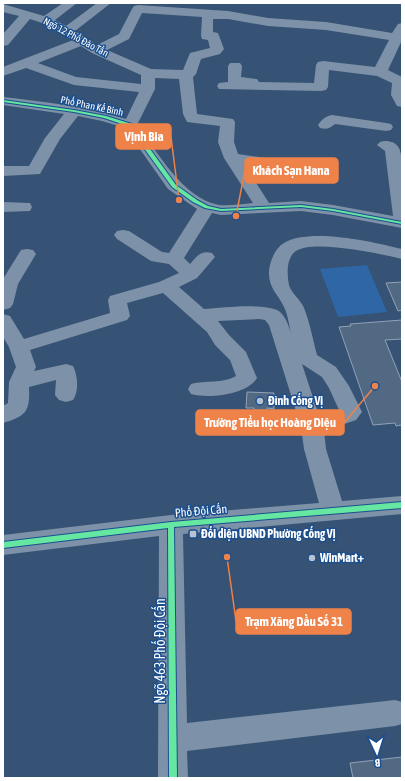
<svg xmlns="http://www.w3.org/2000/svg" width="405" height="781" font-family="'Asap Condensed',sans-serif">
<style>
.green{fill:#2f66a5}
.building{fill:#526984;stroke:#92a2b6}
.lines{fill:none;stroke-linecap:round;stroke-linejoin:round}
.minor{fill:#7d92a8;fill-rule:evenodd}
.cycleway-casing{stroke:#1b4f8f;stroke-width:2}
.cycleway{fill:#66e7a1;fill-rule:evenodd}
.poi-dot{fill:#b9c2ce;stroke:#1b4f8f;stroke-width:1.5}
.labels{text-anchor:middle;dominant-baseline:central;stroke-width:3;stroke-linejoin:round;paint-order:stroke}
.far-street-label{font-size:10px;fill:#fff;stroke:#1b4f8f}
.poi-label{font-size:12px;font-weight:bold;fill:#fff;stroke:#1b4f8f;text-anchor:start}
.street-label{font-size:12px;fill:#fff;stroke:#1b4f8f}
.near-street-label{font-size:14px;fill:#fff;stroke:#1b4f8f}
.leader{fill:none;stroke:#ee8249;stroke-width:1.5}
.callout-dot{fill:#ee8249;stroke:#1b4f8f;stroke-width:1.5}
.callout{fill:#ee8249;stroke:#ee8249;stroke-width:1.5}
.callout-label{font-size:13px;text-anchor:middle;font-weight:bold;fill:#fff}
</style>
<rect width="100%" height="100%" fill="#365274"/>
<path class="green" d="M367,265L387,312L338,317L320,269Z"/>
<path class="building" d="M402,282V310L398,311L386,283Z
M402,320V339L385,340L402,382V425L396,426L395,423L373,425L339,327L351,326L350,324Z
M247,392L274,393V409L267,408V423H254V408H246Z
M402,757V778H353L350,763Z"/>
<g class="lines">
<path class="minor" d="M63,3H77L55,20L66,26L97,3H111L75,31L97,45L119,34L132,9L134,6L138,5L228,11L268,18L326,22L392,33L398,24L402,23V40L388,70L402,77V107L397,106L391,95L392,83L377,76L329,70L328,87L326,90L321,91L219,89L217,86L219,83L228,82V66L230,63H240L242,66L241,77L257,79L259,82L314,83L316,65L318,62L323,61L375,67L389,40L326,30L268,26L228,19H213V32L218,33L224,49L220,54L201,59L196,74L193,77L197,114L233,119L235,122L234,142L238,154L265,158L267,161L265,164L259,166L244,164L269,203L301,201L333,205L393,216L385,151L377,145L380,142C386,140 395,141 399,148C405,160 402,212 402,228L333,215L301,211L221,215L212,213L184,258L190,264C197,256 201,250 212,253L215,257L197,278L179,287L204,309C223,308 261,303 277,310C285,314 289,326 291,334C289,325 288,315 284,307C278,294 268,288 269,271C270,261 275,248 284,243C309,227 375,242 402,249V259C382,254 313,239 296,251C286,258 287,274 289,285C291,293 301,300 304,308C310,323 313,340 317,355L336,367L349,386L362,412L356,420L324,431L326,449L342,501L402,496V514L183,534L187,723L395,700L402,702V724L395,726L187,751L188,778H158L159,536L3,555V535L171,515L319,503L304,449L301,427L269,325L265,320L259,319L218,321L229,335L246,352L257,378C247,395 208,399 191,394L188,389L191,384C205,380 223,384 236,376L230,360L215,345L207,332L163,293L127,303L130,316L127,320L30,350L36,367L34,371L66,364L73,366C78,375 79,392 73,400L66,402L59,400L55,395L56,380L29,387C30,411 27,416 3,423V406L8,403L9,382L16,367L9,347L3,337V314L10,316L24,339L110,313L108,300L110,296L159,282L179,273L169,264L151,261L117,239L114,235L117,231L123,230L129,231L162,252L169,253L197,209L168,189L125,128L102,121L78,116L60,139L40,174L3,176V166H29L45,138L64,114L3,105V97C44,102 86,106 126,119L139,92L74,85L26,68L3,76V67L73,40L42,23L30,19L8,45L3,46V34L19,16L3,12V4L44,16ZM142,13L202,17L201,36L202,39L208,40L210,48L190,53L183,70L151,69L107,50L129,39ZM81,46L92,53L141,75V84L76,77L38,63ZM155,78L179,79L183,114L187,122L220,126L218,142L224,158L253,203C242,204 229,206 219,205C182,198 158,152 137,125L155,89ZM302,364L322,377L329,388L339,410L319,416Z
M332,115L386,123L391,124L393,127L391,130L386,131L335,124C330,128 327,130 320,128L318,125C321,120 326,116 332,115Z
M3,202L30,203L32,207L30,211L3,212Z
M27,249L33,250L36,254L18,284L13,304L10,308L3,310V279L21,250Z"/>
<g class="cycleway-casing">
<path id="cycleway" d="M3,100L74,110L106,116L132,124L176,185L197,200L208,206L221,209L301,205L333,209L402,222V224L333,211L301,207L221,211L205,208L193,202L172,187L128,126L104,118L74,112L3,102Z
M402,502V508L174,527L177,778H169L168,528L3,548V542L171,522Z"/>
</g>
<use href="#cycleway" class="cycleway"/>
</g>
<g class="poi-dot">
<circle cx="260" cy="401" r="4"/>
<rect x="189" y="530" width="8" height="8" rx="2"/>
<circle cx="312" cy="558" r="4"/>
</g>
<g class="labels">
<g class="far-street-label">
<text transform="translate(76 37) rotate(28)">Ngõ 12 Phố Đào Tấn</text>
<text transform="translate(92 106) rotate(12)">Phố Phan Kế Bính</text>
</g>
<g class="poi-label">
<text x="268" y="401">Đình Cống Vị</text>
<text x="201" y="534">Đối diện UBND Phường Cống Vị</text>
<text x="320" y="558">WinMart+</text>
</g>
<g class="street-label">
<text transform="translate(201 511) rotate(-5)">Phố Đội Cấn</text>
</g>
<g class="near-street-label">
<text transform="translate(160 651) rotate(-90)">Ngõ 463 Phố Đội Cấn</text>
</g>
</g>
<path class="leader" d="M179 200L171 137M236 216L245 170M375 386L344 423M227 557L236 621"/>
<g class="callout-dot">
<circle cx="179" cy="200" r="4"/>
<circle cx="236" cy="216" r="4"/>
<circle cx="375" cy="386" r="4"/>
<circle cx="227" cy="557" r="4"/>
</g>
<g class="callout">
<rect x="116" y="124" width="55" height="25" rx="4"/>
<rect x="245" y="158" width="93" height="25" rx="4"/>
<rect x="196" y="410" width="148" height="25" rx="4"/>
<rect x="236" y="609" width="115" height="25" rx="4"/>
</g>
<g class="callout-label">
<text x="144" y="141">Vịnh Bia</text>
<text x="291" y="175">Khách Sạn Hana</text>
<text x="270" y="427">Trường Tiểu học Hoàng Diệu</text>
<text x="294" y="626">Trạm Xăng Dầu Số 31</text>
</g>
<rect width="405" height="781" fill="none" stroke="#ffffff" stroke-width="8"/>
<g transform="translate(377 753) rotate(176)" stroke="#1b4f8f" stroke-width="3" paint-order="stroke">
<path d="M0-3L7 15L0 10L-7 15Z" fill="#ffffff"/>
<text y="-6" font-size="11" font-weight="bold" text-anchor="middle" fill="#ffffff">B</text>
</g>
</svg>
